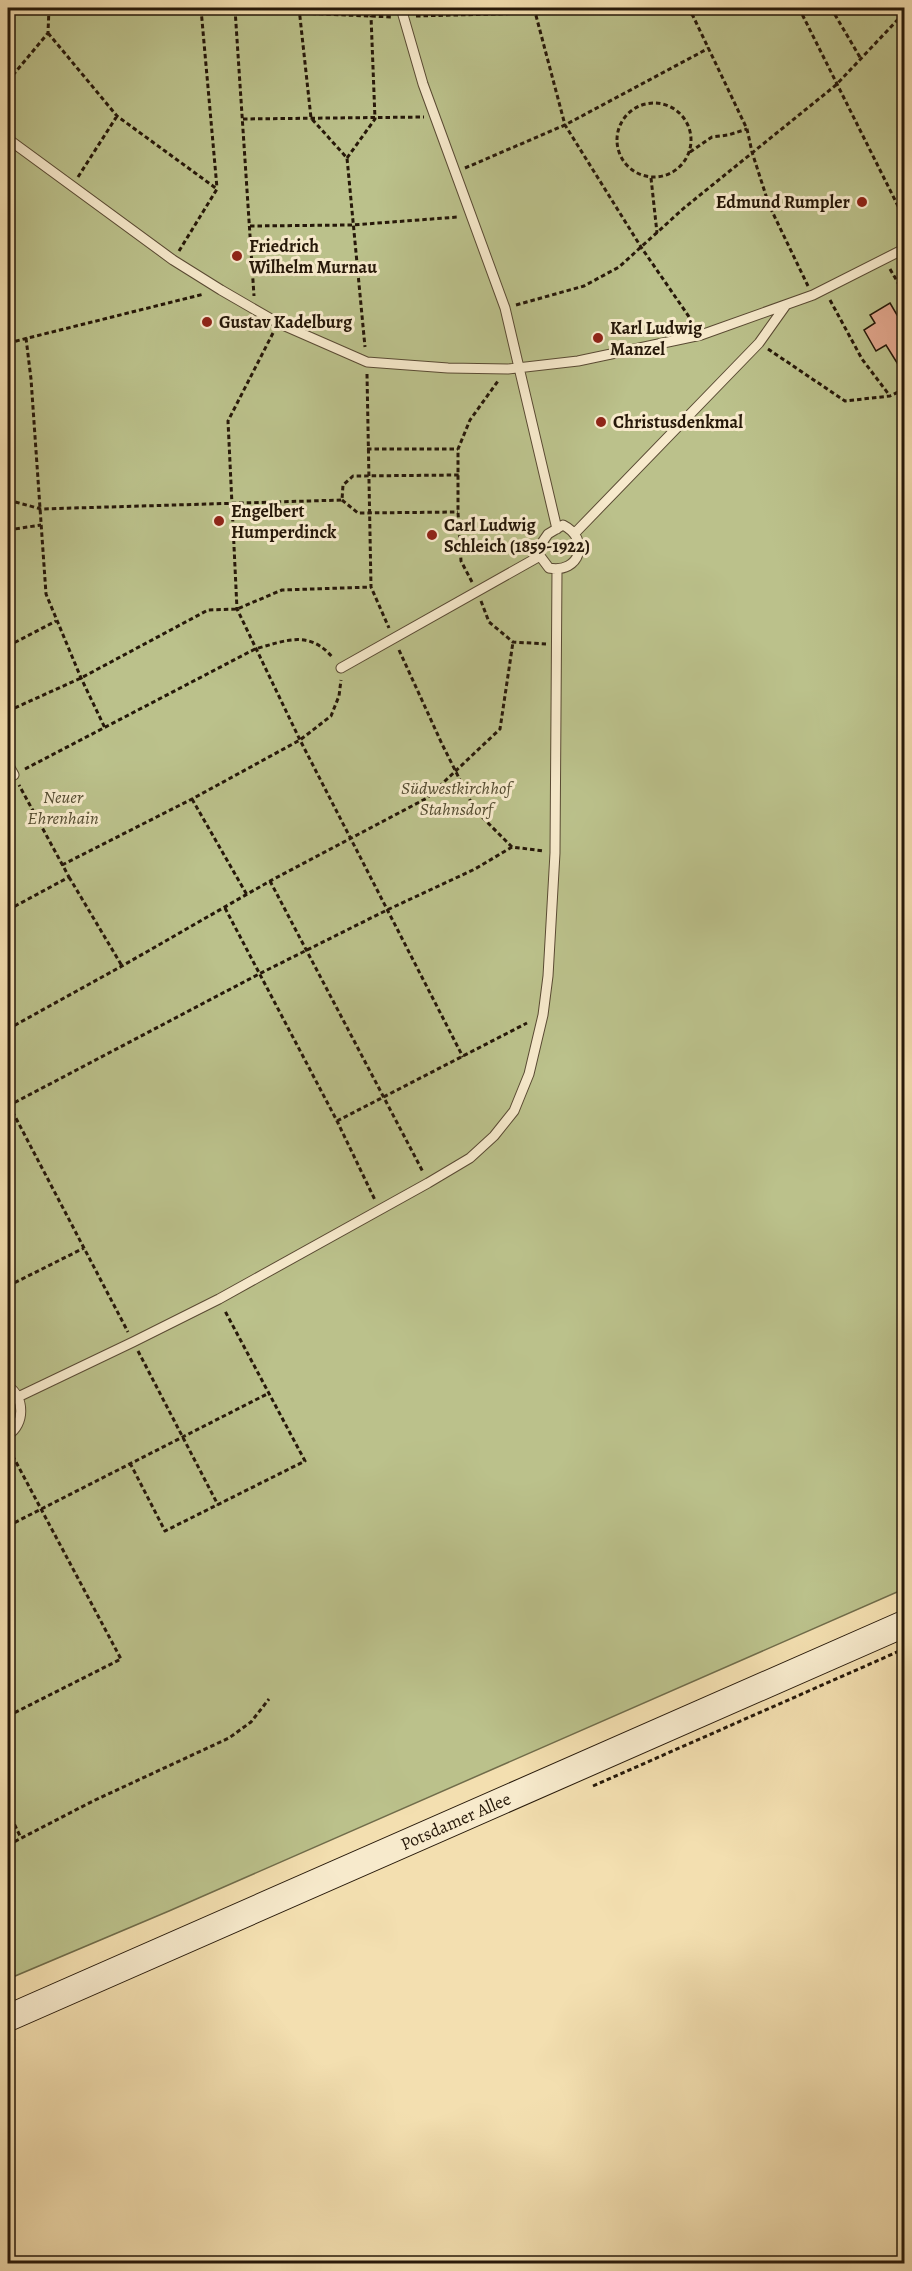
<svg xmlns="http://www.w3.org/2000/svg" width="912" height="2271" font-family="Alegreya,serif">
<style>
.green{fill:#bbc18b;stroke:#706c4a;stroke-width:1.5}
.building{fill:#e4a990;stroke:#261809;stroke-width:1.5}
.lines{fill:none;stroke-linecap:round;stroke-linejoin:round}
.lane-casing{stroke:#594a33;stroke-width:11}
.secondary-casing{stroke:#261809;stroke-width:28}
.path{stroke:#261809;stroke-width:3;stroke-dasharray:4.5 3;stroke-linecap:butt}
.lane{stroke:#f7eacc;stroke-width:9}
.secondary{stroke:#f7eacc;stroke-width:26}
.poi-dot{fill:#8f2418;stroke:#f7eacc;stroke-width:2}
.labels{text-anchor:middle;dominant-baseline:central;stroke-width:6;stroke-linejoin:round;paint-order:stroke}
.poi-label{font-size:18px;font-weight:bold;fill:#261809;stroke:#f7eacc;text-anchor:start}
.park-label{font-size:18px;font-style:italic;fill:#534b30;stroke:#f7eacc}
.street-label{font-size:18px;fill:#261809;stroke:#f7eacc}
</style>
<rect width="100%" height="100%" fill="#f3dfb0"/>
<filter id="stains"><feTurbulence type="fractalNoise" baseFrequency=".00333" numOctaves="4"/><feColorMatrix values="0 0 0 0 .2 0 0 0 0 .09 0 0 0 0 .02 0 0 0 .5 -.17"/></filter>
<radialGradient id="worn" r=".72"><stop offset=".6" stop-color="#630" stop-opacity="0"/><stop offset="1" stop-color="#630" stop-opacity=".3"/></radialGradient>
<path class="green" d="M8,8H904V1589L169,1911L8,1979Z"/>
<path class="building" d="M890,303L897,315L904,311V374L886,345L876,351L864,330L875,323L870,315Z"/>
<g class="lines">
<g class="lane-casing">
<path id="lane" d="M401,8L423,84L505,308L557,529
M8,139L173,260L221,290L278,323L367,362L448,368L508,369L578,361L701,335L813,295L904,249
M563,525C591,539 580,574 549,568L540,556L539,547L548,534Z
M575,533L759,343L786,305
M341,668L540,556
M8,764L14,775
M8,1386C25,1398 25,1424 8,1435
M18,1397L133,1342L219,1299L428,1183L470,1158L494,1136L514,1111L529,1074L543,1015L548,976L555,853L557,570"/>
</g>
<g class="secondary-casing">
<g id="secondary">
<path id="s1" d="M8,2018L904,1624"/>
</g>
</g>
<path class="path" d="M184,8L392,17
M299,8L311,118L347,158L365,347
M534,8L565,125L641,247L694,324
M687,8L693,16L747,129L752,152L769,205L808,286
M799,8L904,218
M831,8L861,59
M201,9L217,188
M235,9L254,296
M416,16L573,12L597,8
M48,33L117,116L217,189L179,251
M8,81L48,33L49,8
M617 140a37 37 0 1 1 74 0a37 37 0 1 1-74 0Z
M243,119L424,117
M690,152L712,137L728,135L747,129
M347,158L375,119L371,16
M465,168L565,125L709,48
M78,177L117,116
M651,178L657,233
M250,226L352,225L458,217
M890,269L904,293
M830,300L862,359L890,396
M516,305L584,286L619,267L684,208L836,85L904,13
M273,333L228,421L237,609L300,740L463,1057
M26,338L31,379L46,594L81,678L105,728
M8,343L204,294
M768,349L845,401L890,396L904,389
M367,374L371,587L389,628
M367,449H458
M8,500L41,509L342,500L343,485L353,476L459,475
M342,500L358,513L458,512
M8,530L41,525
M472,582L461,561L458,512V449L470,420L498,381
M481,601L489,622L513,642L546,644
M8,646L56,621
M399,650L442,744L475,810L512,847
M8,711L81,678L208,610L237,609L282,590L371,587
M25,769L255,649C285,641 309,629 333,658
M192,799L247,895
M62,865L192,799L300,740L331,716L339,696L341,680
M69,877L122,966
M270,881L423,1172
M225,908L337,1121L375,1200
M8,910L69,877L19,785
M8,1029L122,966L270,881L427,798L500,729L513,642
M9,1105L128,1332
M8,1106L259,974L387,910L475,869L512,847L544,851
M337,1121L527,1023
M8,1286L84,1248
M138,1351L218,1505
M130,1463L165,1531L305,1461L225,1311
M8,1526L269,1393
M8,1716L121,1659L8,1447
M593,1786L904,1649
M8,1811L21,1838
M8,1845L93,1801L229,1738L251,1722L269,1699
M8,2042L15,2039"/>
<use href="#lane" class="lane"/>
<use href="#secondary" class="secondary"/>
</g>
<g class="poi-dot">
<circle cx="862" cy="202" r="6"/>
<circle cx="237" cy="256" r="6"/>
<circle cx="207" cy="322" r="6"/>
<circle cx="598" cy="338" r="6"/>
<circle cx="601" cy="422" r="6"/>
<circle cx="219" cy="521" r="6"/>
<circle cx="432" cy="535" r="6"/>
</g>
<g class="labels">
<g class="poi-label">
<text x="850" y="202" text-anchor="end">Edmund Rumpler</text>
<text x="249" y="246">Friedrich<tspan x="249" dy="21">Wilhelm Murnau</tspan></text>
<text x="219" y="322">Gustav Kadelburg</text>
<text x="610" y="328">Karl Ludwig<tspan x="610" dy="21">Manzel</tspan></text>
<text x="613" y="422">Christusdenkmal</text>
<text x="231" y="511">Engelbert<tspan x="231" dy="21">Humperdinck</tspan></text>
<text x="444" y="525">Carl Ludwig<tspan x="444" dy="21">Schleich (1859-1922)</tspan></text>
</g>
<g class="park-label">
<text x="456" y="788">Südwestkirchhof<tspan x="456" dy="21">Stahnsdorf</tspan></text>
<text x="63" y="797">Neuer<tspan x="63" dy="21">Ehrenhain</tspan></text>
</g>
<g class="street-label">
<text stroke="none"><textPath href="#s1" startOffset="489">Potsdamer Allee</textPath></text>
</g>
</g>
<rect width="912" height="2271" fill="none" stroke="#f3dfb0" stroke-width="30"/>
<rect x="9" y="9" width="894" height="2253" fill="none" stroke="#261809" stroke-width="3"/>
<rect x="15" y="15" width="882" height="2241" fill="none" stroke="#261809" stroke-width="1.5"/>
<rect width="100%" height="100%" filter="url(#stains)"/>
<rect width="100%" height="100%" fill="url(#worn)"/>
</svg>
